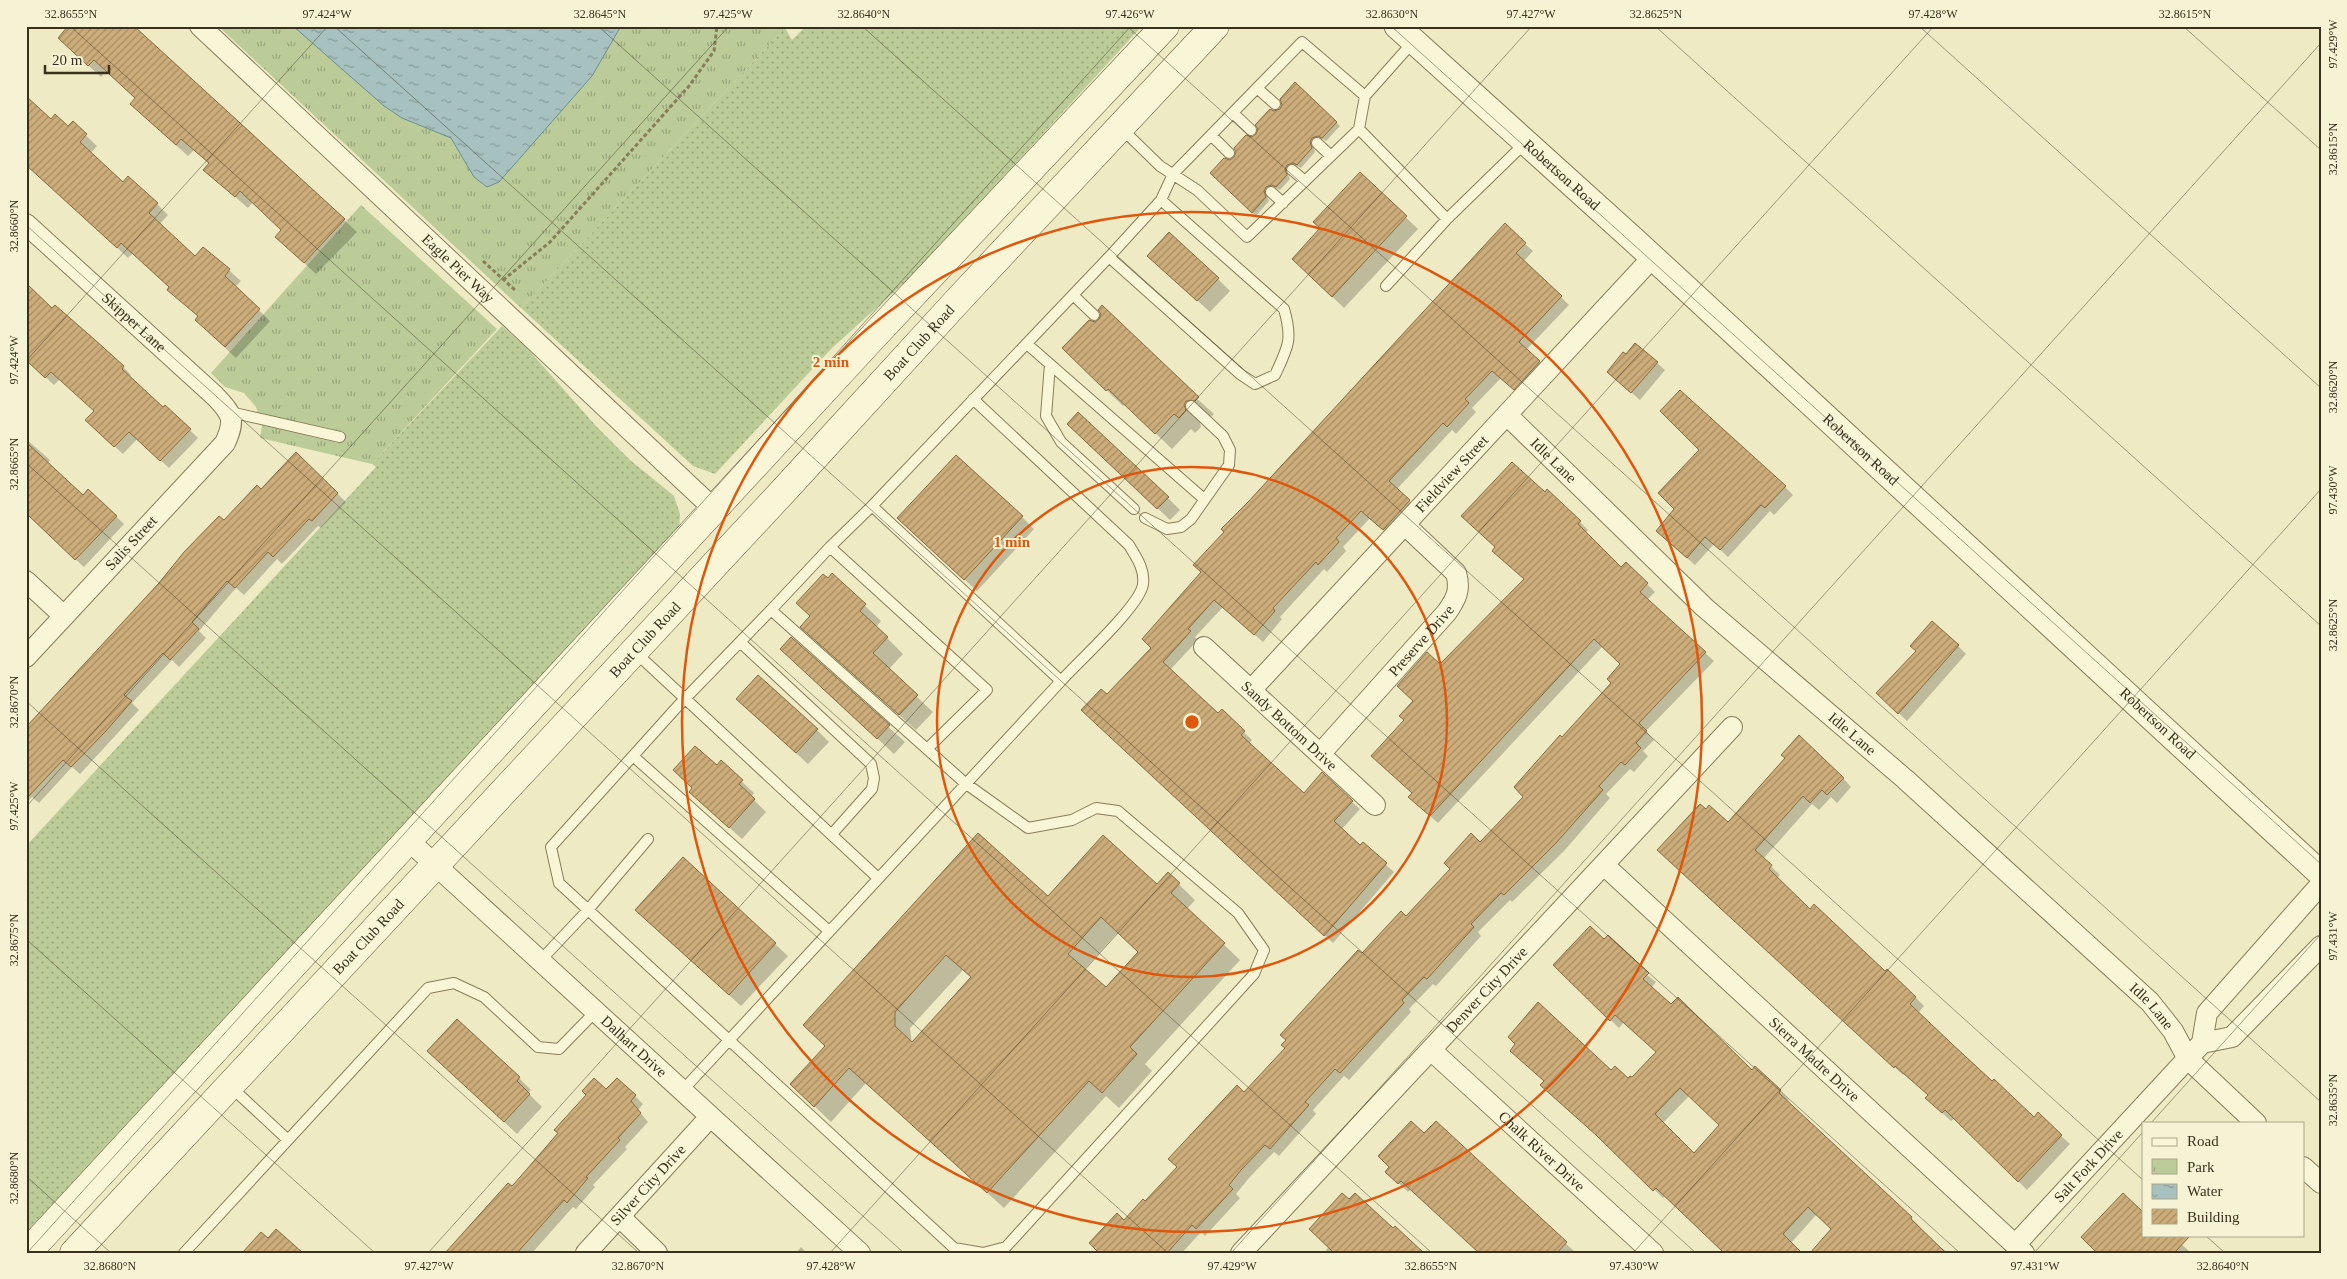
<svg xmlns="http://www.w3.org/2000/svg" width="2347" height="1279" font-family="'Times New Roman',serif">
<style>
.grass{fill:url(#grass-dots)}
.park{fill:url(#park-tufts)}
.water{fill:url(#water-ripples);stroke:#6c908e}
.shadow{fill:#0003;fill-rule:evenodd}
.building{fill:url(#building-hatch);stroke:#886b40;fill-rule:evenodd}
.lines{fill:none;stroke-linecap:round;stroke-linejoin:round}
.service-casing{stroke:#897d5a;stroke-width:12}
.minor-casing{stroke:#897d5a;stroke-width:22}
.tertiary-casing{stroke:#897d5a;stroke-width:27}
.secondary-casing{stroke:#6b5d3d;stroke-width:29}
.path{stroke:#897d5a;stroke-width:3;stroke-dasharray:4 2.5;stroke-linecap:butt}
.service{stroke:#f9f6d7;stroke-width:10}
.minor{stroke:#f9f6d7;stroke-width:20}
.tertiary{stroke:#f9f6d7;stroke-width:25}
.secondary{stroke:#f9f6d7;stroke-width:28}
.ticks{fill:none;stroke:#39311e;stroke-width:1;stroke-opacity:0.45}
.ring{fill:none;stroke:#df570d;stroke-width:2.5}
.labels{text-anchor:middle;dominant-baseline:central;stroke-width:4;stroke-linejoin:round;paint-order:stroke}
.street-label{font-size:15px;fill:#39311e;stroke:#f6f3d4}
.centre{fill:#df570d;stroke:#f6f3d4;stroke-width:2.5}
.ring-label{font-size:15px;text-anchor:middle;font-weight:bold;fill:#df570d;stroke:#f6f3d4;stroke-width:4;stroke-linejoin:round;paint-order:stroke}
.neatline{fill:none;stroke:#39311e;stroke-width:2}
.ticks-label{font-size:12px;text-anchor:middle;fill:#39311e}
</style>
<defs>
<pattern id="grass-dots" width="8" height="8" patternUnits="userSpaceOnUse" patternTransform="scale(1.25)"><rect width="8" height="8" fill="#bbcc98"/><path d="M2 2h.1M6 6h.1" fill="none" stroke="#99a67b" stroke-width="1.8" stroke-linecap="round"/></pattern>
<pattern id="park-tufts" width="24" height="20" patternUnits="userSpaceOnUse" patternTransform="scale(1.25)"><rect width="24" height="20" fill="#bbcc98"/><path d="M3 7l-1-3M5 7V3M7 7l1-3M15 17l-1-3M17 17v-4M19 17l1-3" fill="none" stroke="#99a67b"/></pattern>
<pattern id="water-ripples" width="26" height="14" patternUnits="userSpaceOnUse" patternTransform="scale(1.25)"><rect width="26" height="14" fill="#a6c1bf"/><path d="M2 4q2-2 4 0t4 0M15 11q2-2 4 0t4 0" fill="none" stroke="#889d9b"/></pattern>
<pattern id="building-hatch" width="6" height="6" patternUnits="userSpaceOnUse" patternTransform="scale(1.25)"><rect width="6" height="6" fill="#ccad7a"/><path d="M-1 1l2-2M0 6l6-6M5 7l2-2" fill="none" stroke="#a78d63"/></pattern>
</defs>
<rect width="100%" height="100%" fill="#eeeac4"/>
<path class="grass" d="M806,26H1142L917,271L831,349L715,474L693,466L521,308L785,28L792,40Z
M502,326L526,347L596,426L630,460L674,496L680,514L679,529L26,1233V846L376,467L372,464Z"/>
<path class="park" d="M218,26H784L785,28L521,308Z
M361,205L497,329L372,464L260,438L262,426L256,407L244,393L225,387L211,373Z"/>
<path class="water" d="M293,26H621L592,76L499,182L487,187L474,177L451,138L402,118L384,106Z"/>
<path class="shadow" d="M71,50L198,88L273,153L357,232L316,274L289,249L283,231L253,202L248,208L217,181L209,164L194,150L188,156L143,116L136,99L106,71L101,77Z
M1295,84L1340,126L1326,141L1323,139L1316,141L1313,146L1315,152L1301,168L1297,166L1291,169L1288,174L1290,179L1280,190L1276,188L1270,190L1267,195L1269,201L1256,216L1211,173L1230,161L1257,135L1274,112L1281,110Z
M51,120L68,128L73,123L97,146L91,153L123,184L157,204L168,215L159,225L195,258L204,248L241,281L235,287L270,321L236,358L207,331L199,317L169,290L170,288L133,253L128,258L26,162Z
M1360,174L1418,229L1344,308L1305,271L1321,229Z
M1525,244L1533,251L1524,261L1569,305L1526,350L1547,369L1522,397L1501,378L1472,408L1476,412L1456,434L1452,430L1397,489L1417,508L1391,537L1370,518L1343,547L1346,551L1327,572L1324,569L1280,617L1282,619L1263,642L1223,607L1195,637L1198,640L1170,670L1218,715L1222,711L1252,740L1248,744L1304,795L1352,802L1360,809L1342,829L1360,847L1363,844L1394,872L1333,943L1090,718L1107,696L1153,648L1143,639Z
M1161,268L1218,279L1230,291L1210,312Z
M52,309L123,367L131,375L129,377L163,409L165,406L198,438L169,468L137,439L123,454L95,428V411L60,379L54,385L26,359Z
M1102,313L1214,414L1212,416L1203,417L1200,422L1201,427L1195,433L1191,429L1172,449L1125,404L1123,406L1079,364L1096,323L1100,320Z
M1657,363L1665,370L1640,400L1616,379Z
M1081,436L1168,498L1180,510L1170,520Z
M26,439L50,460L47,464L83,496L88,490L124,524L84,567L26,514Z
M1700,450L1785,487L1793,495L1774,515L1770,511L1728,557L1714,544L1695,565L1665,539Z
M296,454L346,502L321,528L318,526L282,564L277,559L244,595L236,588L199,631L206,638L179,667L172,660L132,703L139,710L80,774L72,767L39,803L32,797L26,803V729L224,522L261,491Z
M1545,493L1580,522L1588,530L1585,533L1621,569L1647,584L1655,592L1647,600L1714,661L1646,731L1654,740L1643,751L1648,756L1634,772L1630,769L1606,794L1610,798L1564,851L1512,902L1510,900L1478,932L1481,936L1436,986L1433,984L1409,1009L1411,1012L1349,1080L1344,1076L1313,1110L1316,1114L1279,1156L1274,1152L1249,1178L1236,1194L1240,1198L1205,1236L1201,1232L1182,1253H1100L1125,1221L1145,1203L1286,1048L1363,955L1406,918L1525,797L1562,738L1613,683L1622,664L1603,646L1438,823L1418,805L1413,794L1405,720L1415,702L1440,666L1526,580Z
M1022,517L1034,529L977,591L911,530Z
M832,575L881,621L876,627L903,654L888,670L933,712L916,730L818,643L811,617L828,580Z
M791,639L905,742L894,754L798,665Z
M1958,646L1966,654L1907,721L1878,693L1917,651Z
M750,711L817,730L829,742L808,764Z
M721,762L754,793L751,797L766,812L742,839L703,804L693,788Z
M1843,778L1851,787L1837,803L1831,797L1819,810L1812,804L1763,859L1780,875L1776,879L1810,911L1885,973L1887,971L1916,998L1924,1006L1918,1013L2034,1119L2061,1136L2070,1144L2027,1190L1955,1118L1951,1121L1936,1107L1929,1096L1905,1073L1903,1075L1668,858L1729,824Z
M683,859L788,956L741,1006L648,922Z
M1168,874L1195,900L1187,909L1240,960L1145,1064L1152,1071L1119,1108L1106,1096L1004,1208L866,1083L831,1122L808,1100L826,1047L804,1025L1048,898L1157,886ZM1118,932L1140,952L1106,989L1084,970ZM963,970L972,978L912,1044L910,1028Z
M1604,941L1656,982L1651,988L1752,1072L1780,1091L1789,1100L1786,1102L1911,1218L1920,1227L1918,1228L1941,1249L1942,1248L1948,1253H1812L1833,1229L1817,1214L1791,1243L1665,1196L1663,1198L1545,1081L1612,1072L1632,1079L1657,1053L1624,1022L1619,1028L1555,965ZM1689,1096L1720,1125L1694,1155L1663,1123Z
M441,1063L519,1078L531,1090L528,1093L542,1107L517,1134Z
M606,1091L635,1096L643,1104L638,1110L648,1122L625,1147L627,1149L593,1185L595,1187L576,1209L573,1207L532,1253H446Z
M1436,1122L1576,1253H1479L1411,1189L1408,1192L1387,1172Z
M2123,1195L2143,1214V1235H2172L2191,1253H2098Z
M1393,1230L1423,1253H1328L1326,1250L1329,1247Z
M801,1247L807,1253H796Z"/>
<path class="building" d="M68,26H134L345,219L304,263L275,237L281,230L240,191L235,197L203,170L209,163L181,139L176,145L130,104L135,98L94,60L88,66L58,38Z
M1295,82L1337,122L1322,138L1318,136L1312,138L1310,142L1312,148L1297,165L1293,163L1287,165L1285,169L1287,175L1276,187L1272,185L1266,187L1264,191L1266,197L1252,213L1210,173L1224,158L1230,160L1234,157L1236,152L1234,148L1246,135L1252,137L1256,134L1258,129L1255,125L1270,109L1274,111L1280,109L1282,105L1280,99Z
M26,96L51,119L55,114L68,126L73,121L87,134L80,142L123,182L128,176L158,203L149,213L195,256L203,247L230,269L225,276L260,309L225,347L195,320L198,316L167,290L169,287L121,243L117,248L26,165Z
M1360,172L1407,216L1332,297L1292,259L1320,228L1313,222Z
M1505,223L1526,243L1516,253L1562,296L1519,342L1540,361L1514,390L1492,371L1465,399L1469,403L1447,427L1443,423L1389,481L1410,500L1383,530L1361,511L1336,538L1339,542L1318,565L1316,562L1273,608L1275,611L1254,635L1214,600L1188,629L1191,631L1163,662L1218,713L1222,709L1245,731L1241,735L1304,793L1322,772L1353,801L1334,821L1360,845L1363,842L1387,863L1324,936L1081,710L1101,689L1107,694L1151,648L1142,639L1201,572L1193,565L1224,532L1221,529L1248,502Z
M1169,232L1219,278L1197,301L1147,256Z
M26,283L52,308L55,305L94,339L124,366L122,369L163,407L165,405L191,429L160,461L129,432L114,447L85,420L94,411L51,372L45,378L26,360Z
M1102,305L1199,397L1195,401H1186L1184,405L1186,410L1179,418L1174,414L1155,434L1108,389L1106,391L1062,348L1089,320L1095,322L1099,319L1101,314L1098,310Z
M1635,343L1658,362L1631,393L1607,372L1623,352L1626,354Z
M1680,390L1786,486L1765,508L1761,505L1720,550L1705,537L1687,558L1656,531L1674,509L1658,493L1699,450L1660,411Z
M1078,412L1169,497L1157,509L1067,424Z
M26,442L83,495L88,489L117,516L75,560L26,513Z
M296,452L338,493L312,521L309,519L273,557L268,552L235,588L227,581L192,622L199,629L170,660L163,653L124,695L132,701L106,731L71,767L63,760L26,799V727L159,583L184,552L219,516L224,520L257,485L261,489Z
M956,455L1023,516L964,580L897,518Z
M1512,462L1545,492L1547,489L1581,521L1578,524L1621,567L1626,562L1648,583L1640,592L1706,652L1639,723L1647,731L1636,743L1641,748L1625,765L1621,762L1599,786L1603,790L1556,843L1504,895L1501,893L1471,924L1474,927L1427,979L1424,977L1402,1000L1404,1003L1340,1073L1335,1069L1305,1102L1309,1105L1270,1149L1265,1145L1241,1170L1229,1185L1233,1189L1196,1229L1192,1225L1167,1253H1099L1089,1243L1117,1213L1124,1220L1143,1199L1145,1201L1177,1167L1168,1159L1237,1085L1244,1092L1285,1048L1281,1045L1286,1040L1280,1035L1358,950L1362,953L1401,911L1406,916L1450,869L1444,863L1471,833L1480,842L1523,797L1514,787L1560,735L1562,737L1611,683L1607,679L1620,664L1594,639L1430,816L1408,797L1412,793L1371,756L1404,720L1399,716L1413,701L1397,686L1427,652L1440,664L1524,579L1492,551L1495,547L1461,516Z
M832,573L866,604L860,611L888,637L873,653L918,695L899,715L800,627L810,616L796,603L823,574L828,578Z
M1932,621L1959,645L1898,714L1876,693L1916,651L1910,646Z
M791,637L890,725L877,739L780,649Z
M758,675L818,729L796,753L736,699Z
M1799,735L1844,778L1827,795L1822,790L1810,803L1803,796L1755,850L1772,865L1769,869L1810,909L1814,904L1885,971L1887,969L1916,997L1910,1004L1951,1043L1992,1081L1994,1079L2034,1117L2038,1112L2062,1135L2018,1182L1945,1110L1942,1113L1925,1098L1928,1095L1895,1066L1894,1068L1657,850L1700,804L1706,809L1709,805L1728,822L1785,758L1781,755Z
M695,746L717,765L721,760L743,780L739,784L755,799L729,828L689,792L692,788L673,770Z
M978,833L1048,896L1103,835L1157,884L1168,872L1180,883L1171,893L1225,943L1130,1047L1137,1054L1102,1093L1089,1081L987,1193L849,1068L814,1107L790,1084L825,1046L803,1025ZM1101,917L1138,952L1106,987L1068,954ZM946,955L971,977L912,1042L895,1026V1012Z
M683,857L776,943L729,995L635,910Z
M1590,926L1604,939L1608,935L1649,973L1643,979L1671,1004L1678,997L1752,1070L1755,1066L1781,1090L1779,1093L1912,1217L1911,1219L1946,1253H1810L1831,1229L1808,1207L1783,1234L1802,1253H1724L1656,1188L1653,1191L1596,1135L1540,1085L1544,1081L1510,1051L1515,1044L1508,1037L1538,1002L1611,1070L1615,1066L1628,1078L1630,1076L1632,1077L1656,1052L1615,1015L1610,1021L1553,965ZM1680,1088L1719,1125L1694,1153L1655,1114Z
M457,1019L520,1077L517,1081L530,1094L504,1122L427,1051Z
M594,1078L606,1089L617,1078L636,1095L631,1101L641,1113L618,1138L620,1140L586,1177L588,1178L567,1203L564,1200L517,1253H445L508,1183L512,1186L521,1176L558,1133L554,1130L586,1095L582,1091Z
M1411,1121L1424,1133L1436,1121L1567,1242L1557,1253H1479L1401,1181L1398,1184L1385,1172L1389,1167L1378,1156Z
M1342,1193L1349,1199L1355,1193L1393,1228L1395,1226L1424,1253H1334L1309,1229Z
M2123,1193L2143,1212V1235H2191L2174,1253H2097L2081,1237Z
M276,1229L303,1253H242L261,1232L268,1238Z"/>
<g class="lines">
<g class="service-casing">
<path id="service" d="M1257,88L1275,104
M1233,113L1251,130
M1121,128L1160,166L1197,190L1247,237L1359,129L1447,219
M1359,129L1365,96L1413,42
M1211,135L1229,153
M1317,143L1331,156
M1292,170L1305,181
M1271,192L1283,203
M1161,200L1284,309C1293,340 1288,347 1275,375L1255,384L1240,374L1109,257L1161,200L1173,174L1302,42L1365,96
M1386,286L1447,219L1525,143
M1073,295L1094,315
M1027,344L1204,499
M1050,364L1046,416L1061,442L1134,509
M973,399L1129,545C1136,557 1145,569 1143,584C1141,605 1077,663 1061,681
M230,412L340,437
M872,506L1109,257
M1145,518L1167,529L1181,527L1191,519L1229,465L1230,450L1223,436L1191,406
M771,610L677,707L551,847L559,883L954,1248L983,1253
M740,642L871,764L874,778L872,789L832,834
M635,652L878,878
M927,749L987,690L830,547L771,610L965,783L1028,828L1072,820L1096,808L1118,811L1238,913L1264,950L1254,974L1006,1247L983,1253
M633,756L829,931
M539,962L587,911L648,839
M230,1086L288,1140
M682,1091L1061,681L872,506L830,547
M184,1253L428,988L454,983L484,997L538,1047L559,1049L595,1012"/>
</g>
<g class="minor-casing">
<g id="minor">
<path id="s1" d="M200,26L715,510"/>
<path id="s2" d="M26,224L215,396C232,414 236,419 225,443L26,657"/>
<path id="s3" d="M1507,415L1704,607L1905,779L2150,1002L2173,1031L2188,1059L2256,1123"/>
<path d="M26,581L64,616"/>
<path id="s4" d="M1204,647L1375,805"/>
<path id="s5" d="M1251,690L1653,257"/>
<path id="s6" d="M1320,754L1447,612C1456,599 1461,590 1456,573L1405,525"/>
<path id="s7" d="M408,840L860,1253"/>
<path id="s8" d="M1605,866L2024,1253"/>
<path d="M2202,1043L2232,1037L2321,946"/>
<path id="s9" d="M1431,1050L1653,1253"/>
<path d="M2303,1167L2321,1183"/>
<path d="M620,1217L657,1253"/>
<path id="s10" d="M2015,1245L2202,1043L2207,1013L2321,884"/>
<path id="s11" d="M586,1253L710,1117"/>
<path id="s12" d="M1241,1253L1732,727"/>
</g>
</g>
<g class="tertiary-casing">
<g id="tertiary">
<path id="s13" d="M1397,26L1635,241L2321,874"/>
</g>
</g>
<g class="secondary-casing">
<g id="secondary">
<path d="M27,1253L872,338L1165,26"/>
<path id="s14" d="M74,1253L788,486L961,297L1215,26"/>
</g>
</g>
<path class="path" d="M483,261L516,291
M503,280L550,242L689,86L714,51L717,26"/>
<use href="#service" class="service"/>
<use href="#minor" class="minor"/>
<use href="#tertiary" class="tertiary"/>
<use href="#secondary" class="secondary"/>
</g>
<path class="ticks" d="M70,26L1432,1253M334,26L1696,1253M598,26L1960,1253M862,26L2143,1180M1127,26L2321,1102M1391,26L2321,864M1655,26L2321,626M1919,26L2321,388M2183,26L2321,150M26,225L1168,1253M26,361L328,26M26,463L904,1253M26,701L639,1253M26,807L729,26M26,939L375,1253M2151,1123L2321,934M26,1176L111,1253M2205,1235L2225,1253M27,1253L1131,26M428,1253L1532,26M830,1253L1934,26M1231,1253L2321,43M1633,1253L2321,489M2034,1253L2143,1132"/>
<g class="ring">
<circle cx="1192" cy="722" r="255"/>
<circle cx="1192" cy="722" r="510"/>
</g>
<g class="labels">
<g class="street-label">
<text stroke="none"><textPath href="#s13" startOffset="222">Robertson Road</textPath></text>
<text stroke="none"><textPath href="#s1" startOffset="354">Eagle Pier Way</textPath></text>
<text stroke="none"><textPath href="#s2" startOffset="146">Skipper Lane</textPath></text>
<text stroke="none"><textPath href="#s14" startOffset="1242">Boat Club Road</textPath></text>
<text stroke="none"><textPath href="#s13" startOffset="628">Robertson Road</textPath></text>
<text stroke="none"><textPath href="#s3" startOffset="65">Idle Lane</textPath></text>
<text stroke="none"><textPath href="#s5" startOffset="295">Fieldview Street</textPath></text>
<text transform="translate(131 543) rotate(-47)">Salis Street</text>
<text stroke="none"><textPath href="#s14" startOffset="838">Boat Club Road</textPath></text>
<text stroke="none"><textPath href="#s6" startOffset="152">Preserve Drive</textPath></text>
<text stroke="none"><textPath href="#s13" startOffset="1032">Robertson Road</textPath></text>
<text stroke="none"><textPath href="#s4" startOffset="116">Sandy Bottom Drive</textPath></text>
<text stroke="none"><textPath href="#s3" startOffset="470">Idle Lane</textPath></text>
<text stroke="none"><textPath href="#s14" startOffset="432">Boat Club Road</textPath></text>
<text stroke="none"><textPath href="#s12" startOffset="360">Denver City Drive</textPath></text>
<text stroke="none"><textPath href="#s3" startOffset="875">Idle Lane</textPath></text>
<text stroke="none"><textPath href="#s7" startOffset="306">Dalhart Drive</textPath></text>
<text stroke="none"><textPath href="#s8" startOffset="285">Sierra Madre Drive</textPath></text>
<text stroke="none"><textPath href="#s9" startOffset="150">Chalk River Drive</textPath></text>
<text stroke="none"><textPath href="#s10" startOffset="108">Salt Fork Drive</textPath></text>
<text stroke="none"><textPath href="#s11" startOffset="92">Silver City Drive</textPath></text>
</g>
</g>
<circle cx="1192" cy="722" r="8" class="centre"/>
<g class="ring-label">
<text x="831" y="367">2 min</text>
<text x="1012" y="547">1 min</text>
</g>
<rect width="2347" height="1279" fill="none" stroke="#f6f3d4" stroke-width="55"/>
<rect x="2142" y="1122" width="162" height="115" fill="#f6f3d4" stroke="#aaa58b"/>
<rect x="2152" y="1138" width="25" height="8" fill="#f9f6d7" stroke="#aaa58b"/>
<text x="2187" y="1146" font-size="15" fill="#39311e">Road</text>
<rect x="2152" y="1159" width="25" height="15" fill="url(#park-tufts)" stroke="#aaa58b"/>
<text x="2187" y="1172" font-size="15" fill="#39311e">Park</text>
<rect x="2152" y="1184" width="25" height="15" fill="url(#water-ripples)" stroke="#aaa58b"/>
<text x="2187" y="1196" font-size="15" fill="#39311e">Water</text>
<rect x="2152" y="1209" width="25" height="15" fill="url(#building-hatch)" stroke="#aaa58b"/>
<text x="2187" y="1222" font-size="15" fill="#39311e">Building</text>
<path d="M45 65v8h64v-8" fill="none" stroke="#39311e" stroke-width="2.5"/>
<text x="52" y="65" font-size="15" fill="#39311e" stroke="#f6f3d4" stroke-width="4" paint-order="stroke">20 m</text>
<rect x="28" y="28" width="2292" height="1224" class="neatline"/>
<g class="ticks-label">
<text x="71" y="18">32.8655°N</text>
<text x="327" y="18">97.424°W</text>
<text x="600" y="18">32.8645°N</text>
<text x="728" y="18">97.425°W</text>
<text x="864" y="18">32.8640°N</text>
<text x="1130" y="18">97.426°W</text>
<text x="1392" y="18">32.8630°N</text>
<text x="1531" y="18">97.427°W</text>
<text x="1656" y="18">32.8625°N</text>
<text x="1933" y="18">97.428°W</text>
<text x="2185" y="18">32.8615°N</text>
<text transform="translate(2333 44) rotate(-90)" y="4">97.429°W</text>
<text transform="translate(2333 149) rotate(-90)" y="4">32.8615°N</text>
<text transform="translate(14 226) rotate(-90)" y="4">32.8660°N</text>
<text transform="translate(14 360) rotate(-90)" y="4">97.424°W</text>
<text transform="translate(2333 387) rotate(-90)" y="4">32.8620°N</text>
<text transform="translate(14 464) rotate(-90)" y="4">32.8665°N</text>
<text transform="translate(2333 490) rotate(-90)" y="4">97.430°W</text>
<text transform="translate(2333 625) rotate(-90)" y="4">32.8625°N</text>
<text transform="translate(14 702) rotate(-90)" y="4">32.8670°N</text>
<text transform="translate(14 806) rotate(-90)" y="4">97.425°W</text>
<text transform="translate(2333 936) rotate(-90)" y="4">97.431°W</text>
<text transform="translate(14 940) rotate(-90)" y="4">32.8675°N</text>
<text transform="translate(2333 1100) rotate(-90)" y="4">32.8635°N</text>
<text transform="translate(14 1178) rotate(-90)" y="4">32.8680°N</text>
<text x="110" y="1270">32.8680°N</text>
<text x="429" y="1270">97.427°W</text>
<text x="638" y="1270">32.8670°N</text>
<text x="831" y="1270">97.428°W</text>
<text x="1232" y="1270">97.429°W</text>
<text x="1431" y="1270">32.8655°N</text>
<text x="1634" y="1270">97.430°W</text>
<text x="2035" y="1270">97.431°W</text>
<text x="2223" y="1270">32.8640°N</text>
</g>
</svg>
